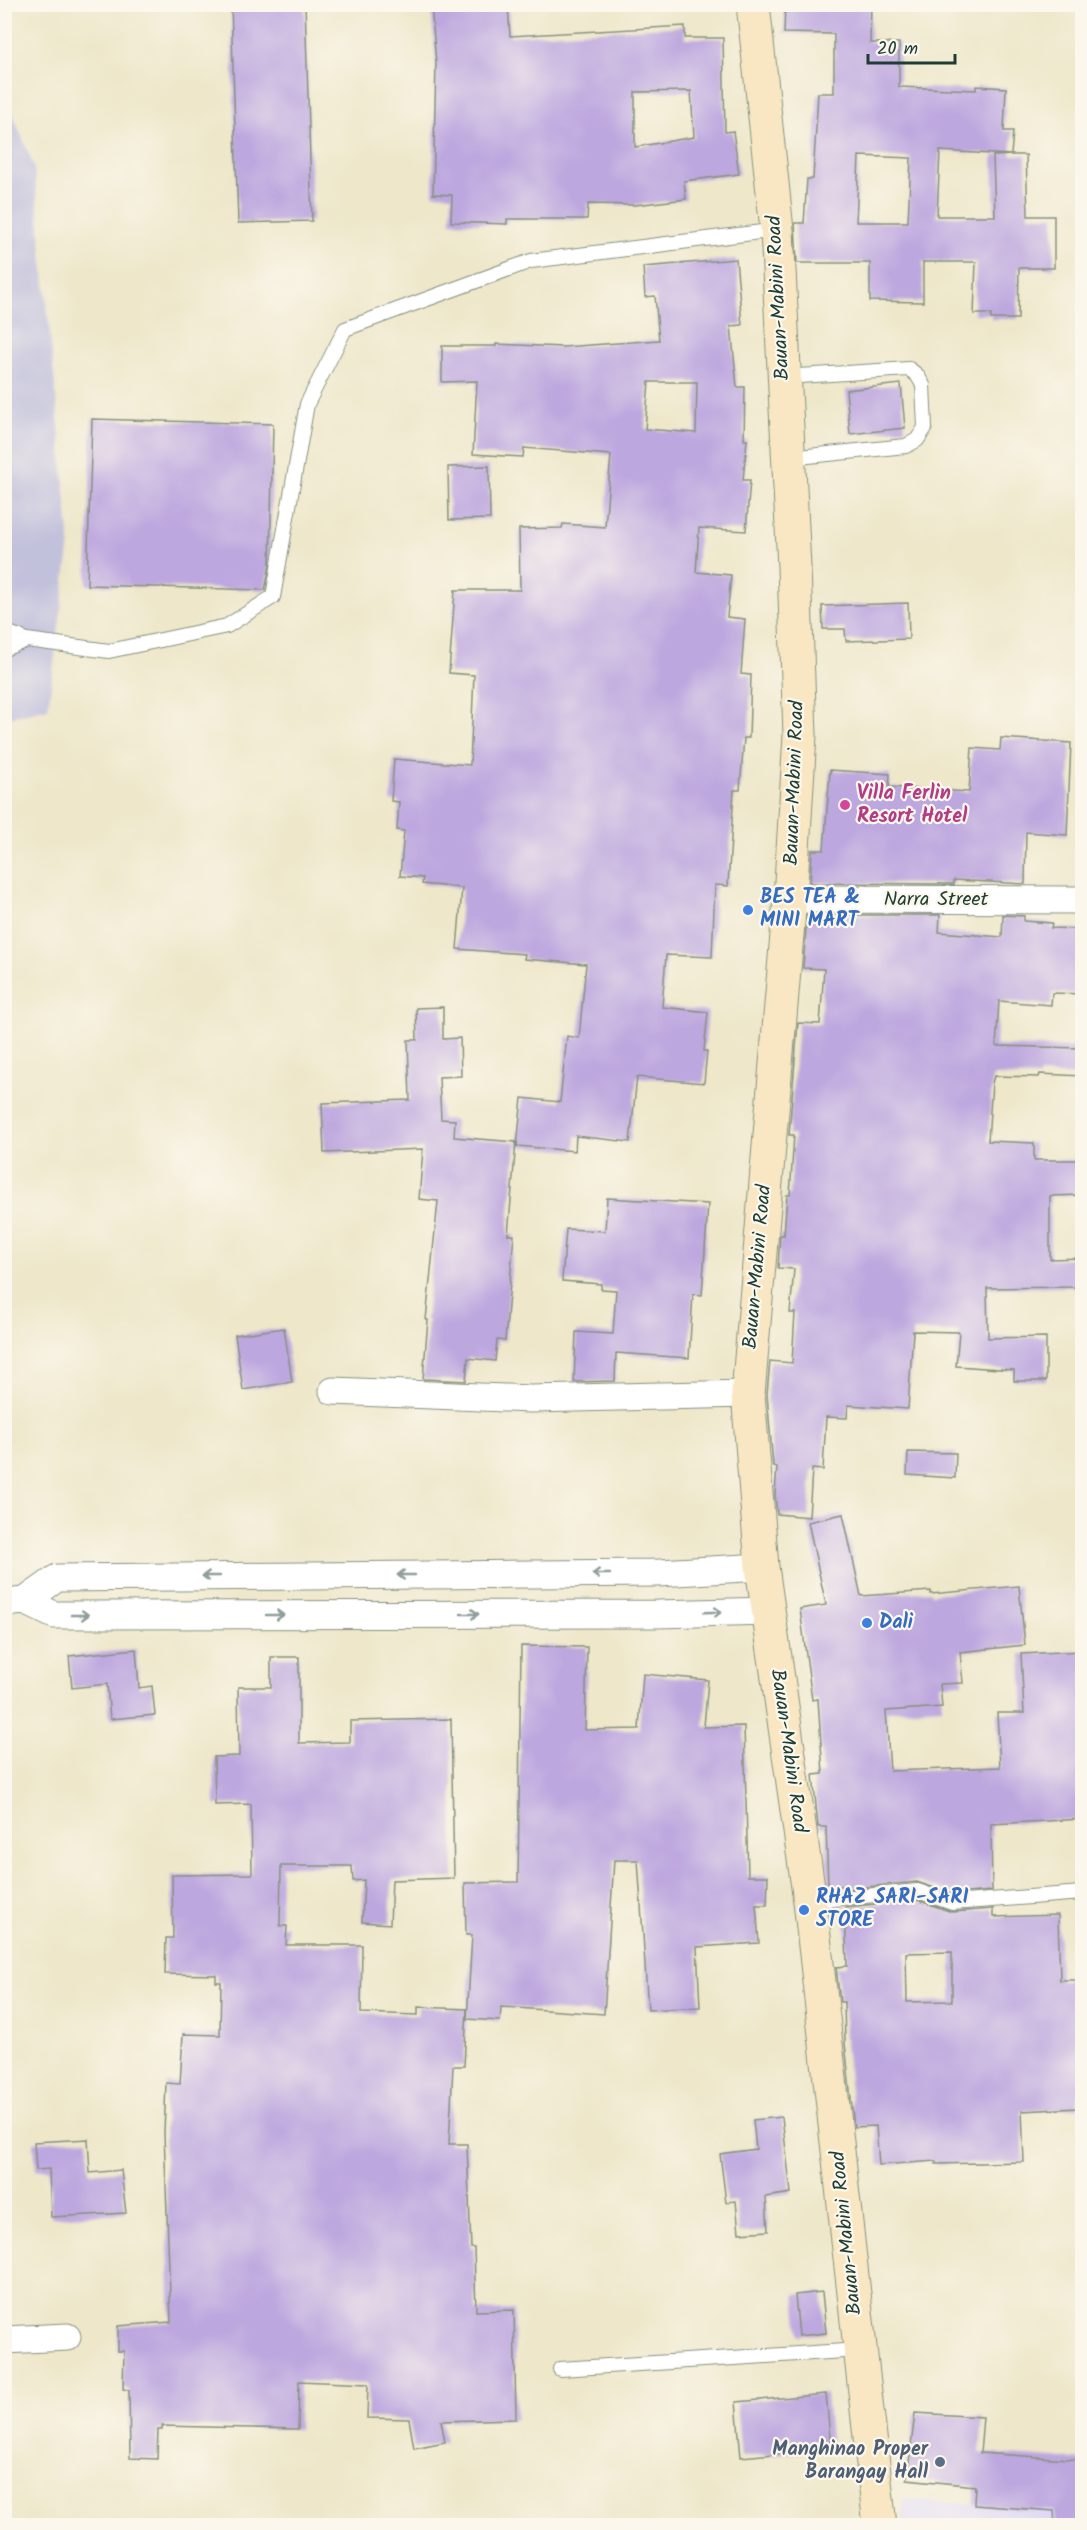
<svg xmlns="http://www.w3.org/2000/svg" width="1087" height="2530" font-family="Kalam,sans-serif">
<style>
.built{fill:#ddd5f6}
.industrial{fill:#c2c1dc}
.building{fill:#bda7df;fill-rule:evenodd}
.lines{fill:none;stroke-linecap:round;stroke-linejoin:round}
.service-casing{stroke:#86927f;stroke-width:16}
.minor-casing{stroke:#86927f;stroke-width:29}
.secondary-casing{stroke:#86927f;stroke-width:35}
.service{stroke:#fff;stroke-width:14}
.minor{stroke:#fff;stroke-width:27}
.secondary{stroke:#f9e7c3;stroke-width:33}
.oneway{stroke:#8f9e9a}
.hotel-dot{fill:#d1479c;stroke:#fbf7ec;stroke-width:2}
.shop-dot{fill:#3f7fe0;stroke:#fbf7ec;stroke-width:2}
.service-dot{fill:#5c6f8a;stroke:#fbf7ec;stroke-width:2}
.labels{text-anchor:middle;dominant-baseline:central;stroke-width:4.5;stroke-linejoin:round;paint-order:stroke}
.street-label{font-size:20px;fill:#1f3d34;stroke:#fbf7ec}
.hotel-label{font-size:20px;font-weight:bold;fill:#b23c85;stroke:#fbf7ec;text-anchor:start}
.shop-label{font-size:20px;font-weight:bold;fill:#366cbe;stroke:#fbf7ec;text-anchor:start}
.service-label{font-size:20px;font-weight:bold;fill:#4e5e75;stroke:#fbf7ec;text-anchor:end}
</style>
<rect width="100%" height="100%" fill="#fbf7ec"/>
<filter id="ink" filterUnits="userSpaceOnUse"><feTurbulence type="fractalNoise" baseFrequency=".0167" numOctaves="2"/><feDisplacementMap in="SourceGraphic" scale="12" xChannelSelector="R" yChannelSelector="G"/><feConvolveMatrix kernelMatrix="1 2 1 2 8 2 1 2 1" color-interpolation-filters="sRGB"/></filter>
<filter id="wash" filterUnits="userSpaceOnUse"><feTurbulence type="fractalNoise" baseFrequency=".008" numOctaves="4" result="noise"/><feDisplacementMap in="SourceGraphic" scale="24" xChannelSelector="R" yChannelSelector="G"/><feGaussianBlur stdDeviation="1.35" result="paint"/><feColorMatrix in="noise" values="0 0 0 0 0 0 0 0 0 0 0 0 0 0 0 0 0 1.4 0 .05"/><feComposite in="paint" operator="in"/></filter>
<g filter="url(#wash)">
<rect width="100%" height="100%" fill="#eee7ca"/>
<path class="built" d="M977,2453L1082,2525H904L902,2499L974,2505Z"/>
<path class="industrial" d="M4,91L34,167L70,543L48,708L5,718Z"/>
<g id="blocks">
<path class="building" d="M231,4H305L312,221L238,223Z
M431,4H508L510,36L685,26V38H723L725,132L733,131L739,174L684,181L686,199L635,205L588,204L587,219H507V224L451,222L452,195L433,194L436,63ZM691,91L694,137L635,147V92Z
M785,4H871L870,43H899V87L976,90V86L1006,88L1004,131H1013L1011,155H1026L1028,216H1054V268H1019L1018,319H991V314H974L976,262H923V302L870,301V263H797L795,223H804L807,179H813L818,93H834V34L784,33ZM940,151L1011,155L993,156L995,216H937ZM859,156L911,158L908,222H856Z
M736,259L742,325L731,326L737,387H745L744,440H747L743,480H750L746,531L699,528L696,572L731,575L727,617L745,619L741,674L751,675L749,738H744L740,790H734L728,886L715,885L712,957L666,955L662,1007L708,1012L704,1051H707L704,1083L637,1077L630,1142L576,1136L575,1151L517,1146L522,1098L560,1102L567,1036L579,1038L586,964L524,959L525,954L457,949L462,888L422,884L423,878L400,876L404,831L397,830L399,802L391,801L394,759L470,765L474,675L449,673L455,590H520L519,529L562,528L563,524L605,527L611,455L524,448L523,457L473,454L477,381L442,382V346H496V344L563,347L659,340L655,296L645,297L643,267ZM649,382H697L696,433L645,429Z
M901,384L905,428L850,434L846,390Z
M92,419L273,424L270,565L265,590L87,585Z
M489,466L490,519L449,520L448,467Z
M908,603L909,639L846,641L845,629H823L822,606Z
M1001,738L1071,743L1067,835L1026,832L1025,884L954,880V884L810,883L812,850H824L830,770L890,774L889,787L969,792L972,748L1000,750Z
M807,915H940L939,932L1002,937L1003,915L1024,916V921L1052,923L1051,928L1083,929V994L1052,993L1051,1005L999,1001L996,1046L1083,1048V1076L1040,1074L1039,1077L994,1076L992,1083L988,1141L1034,1143V1160H1083V1195L1050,1196V1259L1083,1258V1287L987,1288L988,1338L1046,1337V1381H1014V1370L956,1366L959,1332L913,1331L908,1409L848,1405L847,1418L826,1417L823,1470L812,1469L809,1517L777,1514L775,1494L777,1467L773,1466L767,1394L770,1361L792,1363L795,1313H790L794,1269L778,1268L780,1235H784L787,1195H790L794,1135H789L798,1023L820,1024L824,969L803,968Z
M443,1007V1039L460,1038L461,1076L439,1077L441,1119L455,1120L454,1137L516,1142L508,1235H514L505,1341L497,1340L495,1361L468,1358L466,1381L423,1379L428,1320H426L438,1201L419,1199L423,1149L324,1153L322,1103L410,1100L408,1040H417L416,1008Z
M607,1198L708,1204L702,1295L693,1294L689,1358L616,1353L615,1381L574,1382L576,1332L613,1334L616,1290L601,1289V1284L562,1281L566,1229L605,1231Z
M284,1328L292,1382L243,1390L235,1335Z
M908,1452L956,1453L955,1478L907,1475Z
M843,1514L861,1596L931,1591V1594L1019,1586L1025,1645L960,1652L963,1683L940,1684L942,1707L886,1711L890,1771L1000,1767L997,1713H1024L1021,1654L1083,1651V1819L991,1824L992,1891L953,1894L917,1882L845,1889V1886H828L826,1827H818L813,1775L823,1774L818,1699L812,1700L800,1609L826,1605L808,1522Z
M521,1646L587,1647L585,1730L639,1729L643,1674L708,1680L704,1727L744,1726L748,1876H768L767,1905H756L759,1943L697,1947L700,2007L648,2010L638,1860H614L604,2014L501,2007L500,2021L467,2019L472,1935H466L465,1883L518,1882Z
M136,1649L139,1688L152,1686L155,1715L110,1719L107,1684L72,1688L69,1656Z
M271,1657H299V1743L350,1742V1721L451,1719L454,1878L392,1880L390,1924L362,1922L364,1880L353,1881L352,1866H281L280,1926H287L286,1945H362L361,2013L418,2015V2007L467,2009L464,2066H453L449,2144H467L471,2248H474L476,2311L514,2310L516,2419L441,2421L445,2442L414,2448L409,2419L367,2418L368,2384L299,2381L298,2429L162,2426V2430H158L157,2459L130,2458L129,2390L123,2389L124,2351H118V2326L171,2322L164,2133L166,2083L180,2084L183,2034L220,2035L221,1982H216V1975L165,1974L166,1938H173L172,1875L252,1874L251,1804L215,1805L214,1757L239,1756L238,1687H271Z
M917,1900L952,1912L993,1909V1917L1058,1915L1060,1980H1083V2095H1077L1078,2108L1022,2111L1024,2162L936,2164V2161L879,2165L876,2126L854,2127L845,2043L844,2002H840L836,1967L847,1966L845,1907ZM952,1952V2001L907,2002L906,1953Z
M782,2117L791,2193L766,2197L768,2231L739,2233L736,2201L726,2202L720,2154L756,2149L753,2120Z
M88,2139L90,2173L121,2170L126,2213L51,2217L49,2169L36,2170L34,2142Z
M822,2292L826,2333L799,2336L795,2295Z
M826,2394L831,2449L741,2457L736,2402Z
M915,2413L983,2417L980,2453L1083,2460V2526H1055L1054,2511L974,2505L975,2486L907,2479Z"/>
</g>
</g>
<g filter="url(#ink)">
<use href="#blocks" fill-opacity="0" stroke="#86927f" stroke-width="1.5"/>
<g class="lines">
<g class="service-casing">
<path id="service" d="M784,377L909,369L917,375L923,385L925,428L917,440L906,446L789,458
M4,631L27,640L109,651L227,626L273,597L307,404L345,329L531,261L777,230
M4,649L27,640
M810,1901L918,1891L952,1903L1082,1893
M560,2369L860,2350"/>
</g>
<g class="minor-casing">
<path id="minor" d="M790,899L1082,900
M333,1391L531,1399L748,1394
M25,1601L54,1615L658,1614L768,1611
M4,1603L25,1601L57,1578L659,1573L762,1567
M4,2340L67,2337"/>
</g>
<g class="secondary-casing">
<path id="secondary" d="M753,4L777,230L794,567L800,735L790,899L748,1394L762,1567L810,1901L880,2526"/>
</g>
<use href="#service" class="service"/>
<use href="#minor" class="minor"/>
<use href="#secondary" class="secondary"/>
</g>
<defs><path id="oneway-shaft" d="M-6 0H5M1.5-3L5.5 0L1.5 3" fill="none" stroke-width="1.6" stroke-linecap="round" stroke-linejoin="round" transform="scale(1.5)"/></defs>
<g class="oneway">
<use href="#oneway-shaft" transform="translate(601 1574) rotate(180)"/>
<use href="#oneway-shaft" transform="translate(406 1575) rotate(180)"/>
<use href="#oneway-shaft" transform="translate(211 1576) rotate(180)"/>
<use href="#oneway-shaft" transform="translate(713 1612) rotate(-2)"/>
<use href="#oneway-shaft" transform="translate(470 1614)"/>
<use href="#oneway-shaft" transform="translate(80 1615)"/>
<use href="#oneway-shaft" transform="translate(275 1615)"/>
</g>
</g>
<circle class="hotel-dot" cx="845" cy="805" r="6"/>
<g class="shop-dot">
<circle cx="748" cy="910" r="6"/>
<circle cx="867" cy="1623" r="6"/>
<circle cx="804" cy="1910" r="6"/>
</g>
<circle class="service-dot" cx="940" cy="2462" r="6"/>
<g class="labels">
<g class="street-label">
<text transform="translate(779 298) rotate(-93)">Bauan-Mabini Road</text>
<text transform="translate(795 783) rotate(-88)">Bauan-Mabini Road</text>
<text x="936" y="900">Narra Street</text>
<text transform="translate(758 1267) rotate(-85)">Bauan-Mabini Road</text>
<text transform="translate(788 1751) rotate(82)">Bauan-Mabini Road</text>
<text transform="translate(847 2233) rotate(-96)">Bauan-Mabini Road</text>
</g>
<g class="hotel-label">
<text x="857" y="794">Villa Ferlin<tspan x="857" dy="23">Resort Hotel</tspan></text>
</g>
<g class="shop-label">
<text x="760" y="898">BES TEA &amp;<tspan x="760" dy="23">MINI MART</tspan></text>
<text x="879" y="1623">Dali</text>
<text x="816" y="1898">RHAZ SARI-SARI<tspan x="816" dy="23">STORE</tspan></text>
</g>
<g class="service-label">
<text x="928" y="2450">Manghinao Proper<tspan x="928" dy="23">Barangay Hall</tspan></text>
</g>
</g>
<rect width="1087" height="2530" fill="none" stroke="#fbf7ec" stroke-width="24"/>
<path d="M868 54v9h87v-9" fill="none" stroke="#1f3d34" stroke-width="3"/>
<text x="877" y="54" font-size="18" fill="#1f3d34" stroke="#fbf7ec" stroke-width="4.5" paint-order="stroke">20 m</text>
</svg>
